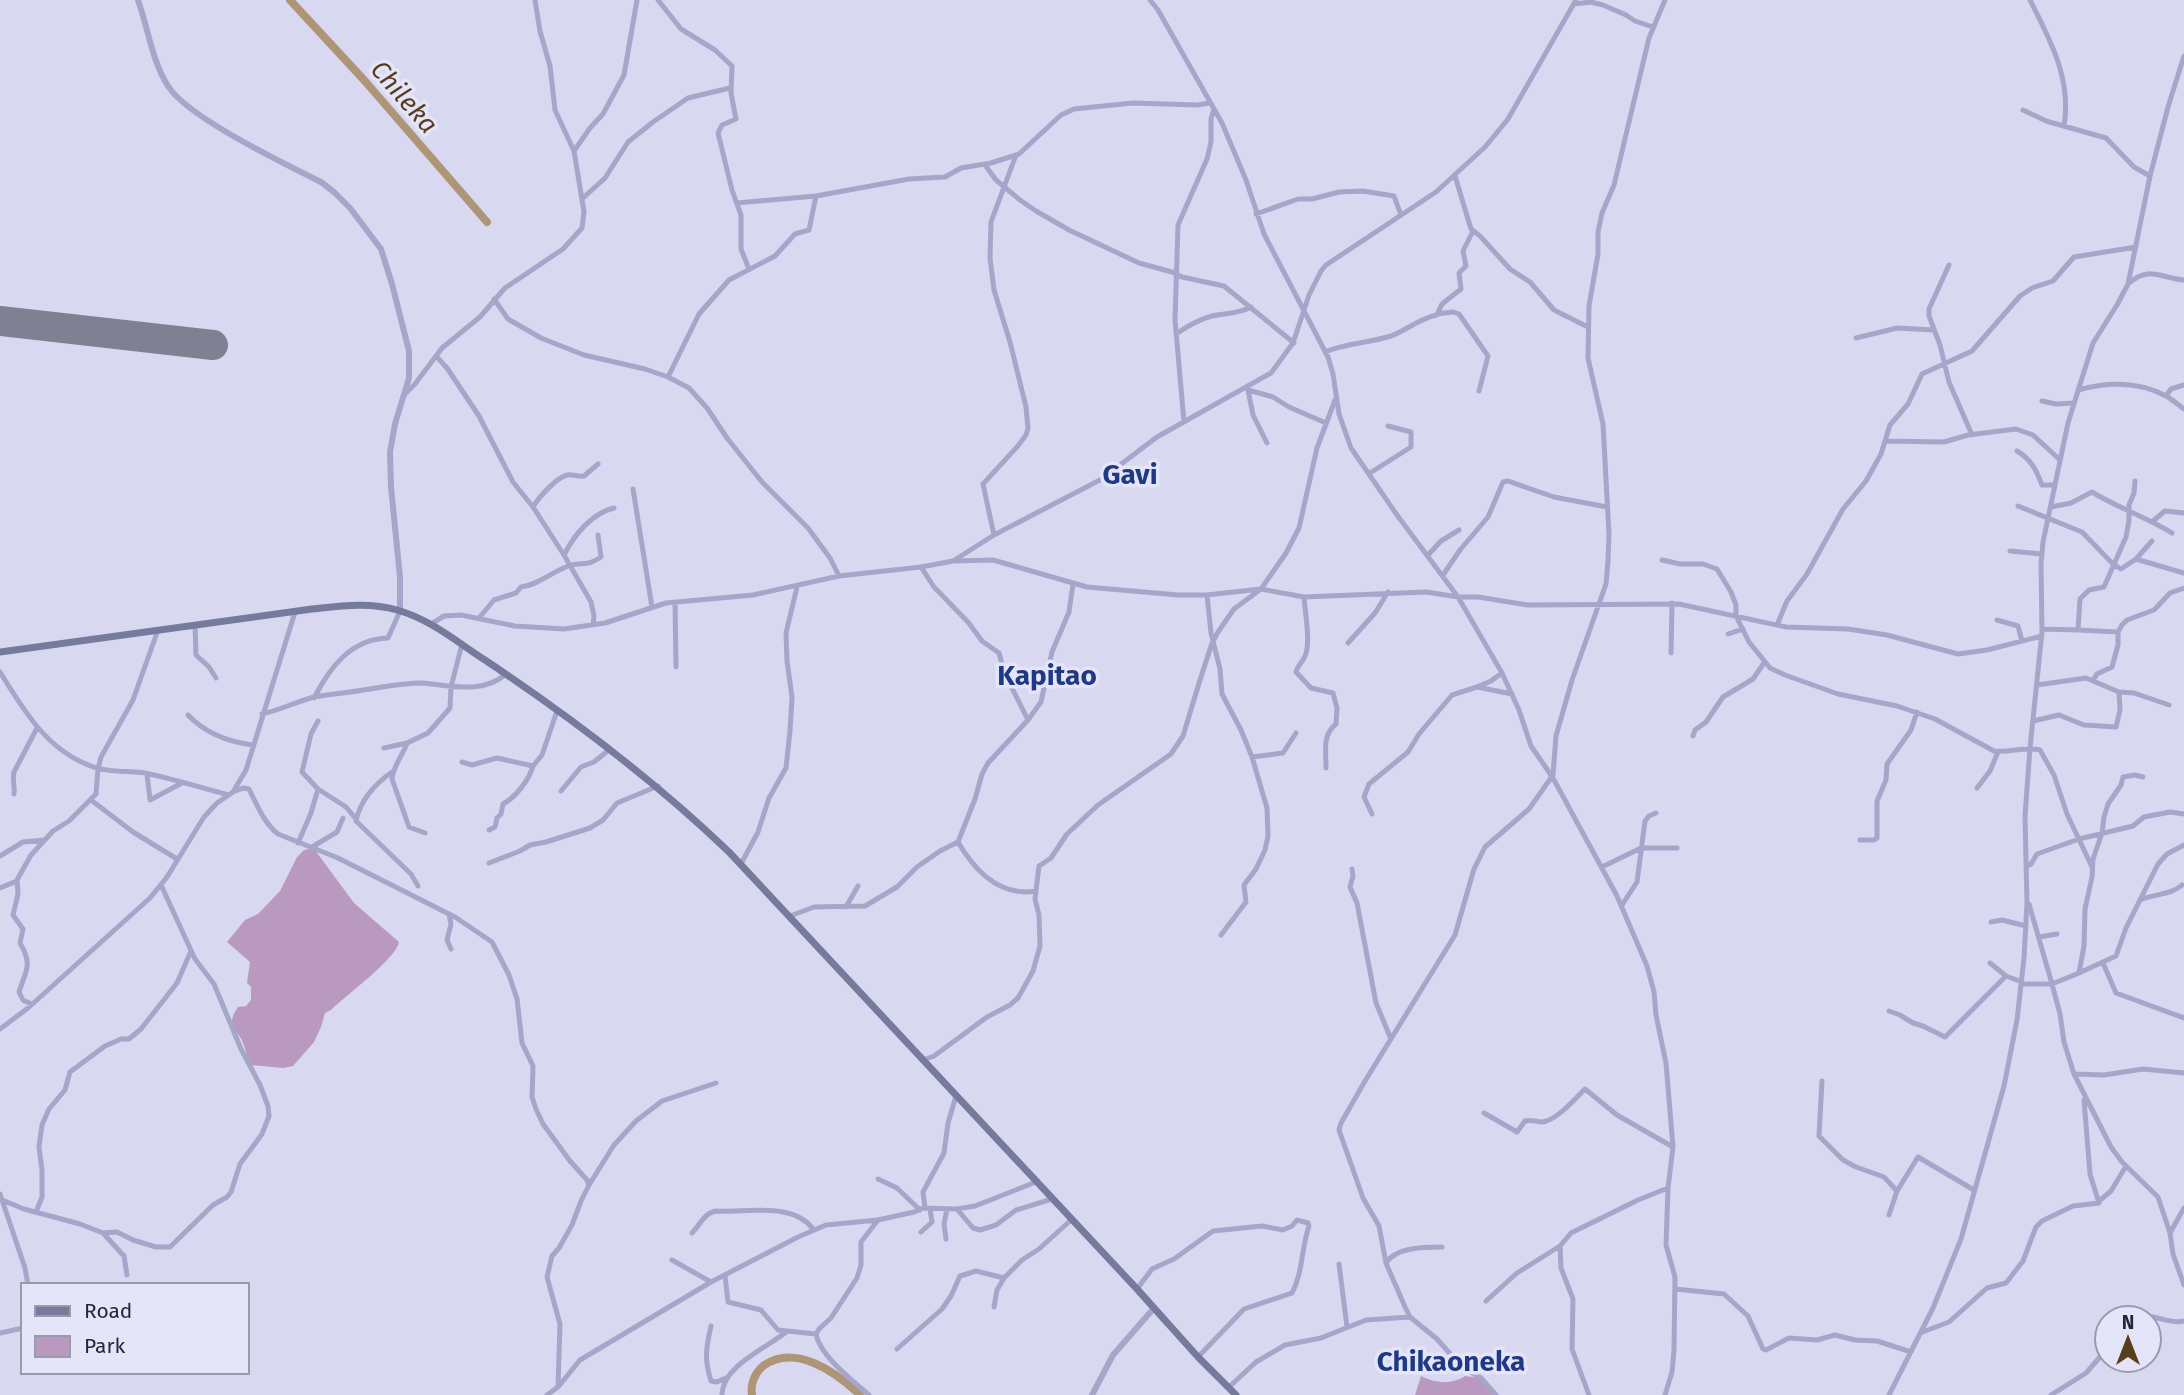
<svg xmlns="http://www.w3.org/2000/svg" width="2184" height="1395" font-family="'Fira Sans',sans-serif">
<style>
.green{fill:#ba99c0}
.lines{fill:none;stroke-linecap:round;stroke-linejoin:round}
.river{stroke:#ae9577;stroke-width:8}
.runway{stroke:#808093;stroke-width:30}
.minor{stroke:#a5a6c9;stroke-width:5}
.tertiary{stroke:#a5a6c9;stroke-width:6}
.secondary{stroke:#767b9d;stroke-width:7}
.labels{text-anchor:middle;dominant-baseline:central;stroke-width:7;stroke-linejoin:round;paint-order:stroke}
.water-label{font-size:26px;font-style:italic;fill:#563d1c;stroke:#e5e5f9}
.quarter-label{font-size:28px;font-weight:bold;fill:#1f3984;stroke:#e5e5f9}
</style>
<rect width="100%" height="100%" fill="#d9d8f1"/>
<path class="green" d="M309,849L315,850L354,903L399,942C396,959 345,996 331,1010L325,1013L321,1027L314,1042L293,1066L283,1068L251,1065C247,1058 244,1042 240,1037C232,1025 228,1022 238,1007L246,1006L251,1000V987L247,983L250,962L227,942L245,920L258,914L280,891L297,857L304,850Z
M1421,1376C1434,1383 1452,1385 1465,1376L1479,1378L1494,1395H1415Z"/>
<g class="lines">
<path class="river" d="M290,0L364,80L487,222
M752,1395C750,1384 755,1373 763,1366C795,1343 836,1372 860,1395"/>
<path class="runway" d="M0,321L213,345"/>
<path class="minor" d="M658,0L681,29L715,50L732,66L731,93L736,119L722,125L718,133L732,190L741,215V249L749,269
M1150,0L1158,10L1222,123L1246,180L1264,234L1328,357L1333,374L1339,414L1351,448L1397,515L1458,597L1502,673L1519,710L1531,746L1553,778L1617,896L1647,966L1654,992L1656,1015L1666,1063L1673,1147L1668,1188L1666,1245L1675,1277L1674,1350L1672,1372L1665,1395
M2030,0C2050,40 2072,79 2064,126
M1574,4L1591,2L1603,5L1626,15L1635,21L1653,27
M2023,110L2046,121L2106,138L2134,167L2150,176
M574,151L590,128L603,114L624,75L637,0
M985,165L996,180L1020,200L1036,211L1069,230L1139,263L1172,272L1182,277L1224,286L1294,343
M1455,176L1471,229L1480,236L1510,269L1530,282L1554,310L1588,327
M582,199L605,178L628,142L653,122L688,98L730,88
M737,203L816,196L909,179L945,177L961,168L991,163L1019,154L1061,115L1074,109L1133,103L1197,105L1210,103
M1256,214L1298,199H1312L1339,192L1363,191L1394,196L1401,215
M1949,265L1929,309V316L1940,345L1949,382L1972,435
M2128,284C2149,265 2160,278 2184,280
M494,299L508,319L541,338L584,355L645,369L668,377L689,388L707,408L727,438L762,482L808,528L830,558L839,576
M1437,314L1453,312L1459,314L1488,356L1479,391
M1176,334C1186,327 1200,319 1212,316C1226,313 1238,314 1251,307
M1856,338L1897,328L1934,330
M1325,352C1346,343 1369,343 1391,336C1407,330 1420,318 1437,315L1442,304L1461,289L1459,273L1466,266L1463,251L1473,231
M436,356L447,368L479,416L513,482L533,507L564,555L591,602L594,616L593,625
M668,377L699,314L729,280L775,256L795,234L809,230L816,196
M1248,390L1273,397L1289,407L1326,423
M1248,390L1253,415L1267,443
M2078,390C2107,382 2138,381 2166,396C2172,399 2178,405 2184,409
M404,395L415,384L442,348L480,317L505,288L563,249L582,228L584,212L574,151L555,110L550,66L540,31L535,0
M2166,396L2171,389L2184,385
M2042,401L2056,404L2074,403
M1184,422L1175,320L1178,225L1207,159L1211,142V119L1214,109
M1885,441L1944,442L1968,435L2016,429L2033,435L2059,459
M2017,451C2032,460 2036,470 2042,485H2054
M1370,473L1411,447V432L1388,426
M633,489L652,607
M2018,506L2082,532L2113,564L2121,569L2136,559L2152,541
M533,507C539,497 556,478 567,475C572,474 579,477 584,476L598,464
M2051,507L2071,503L2092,492C2118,508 2146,517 2172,533
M2153,521L2165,511L2184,513
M994,535L983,484L1017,447L1026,435L1028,428L1026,407L1010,342L994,290L990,258L991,222L1016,155
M2010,551L2041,554
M564,555C574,535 592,513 614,508
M1428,555L1441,541L1459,530
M2136,559L2184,573
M1662,560L1680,564H1703L1717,569L1731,592L1736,605V616L1749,642L1770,668L1785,675L1838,694L1897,706L1935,719L1994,751C2010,753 2025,746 2040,750L2054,775L2067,814L2092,867
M954,561L993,560L1087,587L1178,595H1207L1261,589L1304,597L1426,592L1458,597H1478L1528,605L1679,604L1786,627L1848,629L1887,635L1958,654L1987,650L2042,636
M921,567L934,587L968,622L982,641L999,653L1004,672L1028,720
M1443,575L1460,550L1488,517L1503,482L1508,481L1554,497L1607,507
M1207,595L1211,633L1220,669L1222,694L1241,730L1252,757L1267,808L1268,836L1265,850L1256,869L1244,885L1246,902L1221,935
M1304,597C1305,612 1311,643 1305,656C1302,663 1298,665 1296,672L1311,688L1333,693L1337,708L1336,724C1322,735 1326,751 1326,768
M675,602L676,667
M479,618L494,600L516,593L521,587C538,585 552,572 568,566C583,561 584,568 601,557L598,535
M1997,620L2018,626L2022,641
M431,624L444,616L461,615L515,626L564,629L605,623L666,603L753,595L839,576L921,567L953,561L994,535L1100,480L1157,437L1271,373L1293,343L1309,295L1321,271L1326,265L1436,192L1485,147L1508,119L1576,0
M195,625L196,655L209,667L216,678
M1777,625L1787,601L1807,574L1843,509L1866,481L1881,454L1890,425L1908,404L1922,374L1972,351L2020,296L2032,288L2053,281L2074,257L2136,247
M2042,629L2078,630L2080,599L2089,590L2104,587L2126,537L2129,520V505L2134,493L2135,481
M2078,630L2118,632
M1728,634L1743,629
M1348,643L1375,613L1388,592
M1671,653L1672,603
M0,672C24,711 49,754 97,768C108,772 132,771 145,773C174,779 201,788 229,795
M2093,680L2097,674L2112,667L2118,645V632L2122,625L2127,620L2154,610L2170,593L2184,588
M2037,685L2086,678L2119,692L2134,693L2169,705
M1477,687L1512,694
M314,698C330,667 351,639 388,638L400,611
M262,714C280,710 296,702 314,697C330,694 347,693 363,690C383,687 402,683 422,683C451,685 482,695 506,674
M188,715C205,733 229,742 253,745
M2033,721L2059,715L2084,725L2116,727L2120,710L2119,692
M1693,736L1695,730L1706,722L1723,697L1753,679L1764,663
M407,743C403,755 393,766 392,779L409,827L425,833
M384,748L407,743L428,733L450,708L451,687L462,644
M1252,757L1283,753L1296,733
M462,762L472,765L497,758L533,766L542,755L557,711
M392,772C375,784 360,801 356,821L411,874L418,886
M147,774L150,800L182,783
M1977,788L1990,771L1998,752
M318,789L346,807L356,819
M561,791L581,767L594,762L610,749
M233,792L243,788L249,789C257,805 264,823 278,834L338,858L455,917L492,942L509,975L517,999L522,1043L533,1066L532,1097L536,1109L543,1124L570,1161L587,1180L589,1185L581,1201L572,1225L559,1248L552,1256L547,1277L560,1324L558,1387
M14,794C15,786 12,779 14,772L37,728
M91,800L133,832L177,859
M1372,814L1364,797L1369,784L1408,752L1419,734L1452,695L1477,687L1491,681L1502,673
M489,830L495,827L497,818L501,814L503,804C516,797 529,780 533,766
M1860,840H1874L1877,838V801L1886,780L1887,764L1911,730L1917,712
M958,842C975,871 1000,897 1036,891
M298,843L311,813L318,789L302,772L311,734L318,721
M312,847L337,832L343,818
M0,856L23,842L44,840
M489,863L520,851L530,845L546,842L590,828L603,820L617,803L658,786
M741,864L758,832L769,798L786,768L790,731L792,697L787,661L786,633L797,587
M1602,867L1641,848H1677
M2026,867L2031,864L2037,854L2079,839L2133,826L2144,817L2170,812L2184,814
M1352,869L1353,876L1350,887L1357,903L1376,1003L1391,1039
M0,888L17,881
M2140,900C2153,894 2171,895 2182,885
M2029,904L2052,984L2079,973L2084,946L2085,909L2092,877L2093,859L2102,833L2104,817L2108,804L2121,785L2123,777L2135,775L2143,777
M1622,905L1637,882L1645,821L1649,816L1656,813
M846,907L858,886
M449,914L451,924L447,940L451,949
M790,916L814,907L865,906L897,887L917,867L940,851L958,842L975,799L982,774L988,763L1028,720L1041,702L1052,652L1069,612L1073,584
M1991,922L2002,920L2026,926
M2039,937L2057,934
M1990,963L2006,976
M2103,963L2116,993L2184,1018
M2079,973L2116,956L2126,928L2158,864L2167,854L2184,845
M2022,984H2052L2060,1014L2064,1042L2074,1074L2111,1147L2122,1162L2158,1197L2170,1233L2173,1254L2184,1285
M31,1004L23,1000L19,992C26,970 33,965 20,943L23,929L13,915L18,894L17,880L31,855L53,831L69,821L96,794L98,769L101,757L133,700L158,630
M1889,1011L1900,1015L1913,1023L1923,1026L1945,1037L2006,976L2022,982
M0,1029L28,1008L150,898L167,877L204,817L217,803L233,792L246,770L295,612
M923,1060L934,1056L987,1017L1010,1005L1018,998L1033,971L1040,946L1039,915L1035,899L1039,866L1051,858L1067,834L1098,805L1171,754L1183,736L1200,680L1212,643L1218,632L1234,609L1261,589L1286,553L1299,528L1317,448L1335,400
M2074,1074L2104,1075L2143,1069L2184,1073
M1822,1081L1819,1136L1843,1160L1856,1167L1884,1177L1897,1191
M1484,1113L1517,1132L1525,1121C1532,1119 1536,1122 1542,1122C1556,1121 1576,1098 1585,1089L1617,1115L1673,1147
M878,1179L897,1188L920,1210
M589,1185L614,1145L636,1121L662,1101L716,1083
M0,1194L25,1268L28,1285
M2,1200L24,1209L80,1224L103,1233L124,1256L127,1275
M2099,1201L2111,1191L2126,1166
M925,1208L923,1192L944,1153L948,1123L956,1096
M957,1209L973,1228L980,1230L996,1225L1016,1210L1052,1199
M36,1212L42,1197V1170L39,1147L42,1125L49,1109L65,1090L70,1072L105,1046L121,1039H129L141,1029L177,983L191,951
M1889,1215L1897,1191L1918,1157L1974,1190
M921,1232L932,1222L930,1209
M103,1233L117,1232L133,1240L156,1247H170L213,1205L227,1197L231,1192L240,1164L262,1134L269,1116L268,1106L260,1085L241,1049L214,984L195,959L161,885
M692,1233C700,1225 704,1213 716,1211C747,1213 793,1201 814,1230
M2170,1233L2184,1208
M946,1239L944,1224L947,1209
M1560,1246L1561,1268L1573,1299L1572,1349L1589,1395
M672,1260L711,1282
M1386,1263C1396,1247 1425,1247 1442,1247
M1339,1264L1347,1327
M725,1276L728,1302L761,1310L778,1330L816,1334
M1137,1289L1152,1269L1174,1259L1213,1231L1262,1226L1283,1230L1292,1226L1297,1220L1308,1223L1309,1226C1301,1249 1303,1273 1292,1293L1244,1309L1198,1357
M1675,1289L1724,1294L1748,1316L1763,1349L1766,1350L1789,1338L1817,1340L1835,1335L1855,1340L1877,1341L1911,1352
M1486,1301L1517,1273L1560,1246L1571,1233L1638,1200L1668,1188
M994,1307L997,1290L1004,1278
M2139,1318C2153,1312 2167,1325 2184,1321
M711,1326C706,1348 704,1359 711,1381L717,1382L728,1377
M0,1333L23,1328
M1920,1333L1949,1322L1987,1288L2006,1283L2023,1261L2036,1227L2042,1221L2073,1206L2099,1203L2090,1174L2084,1100
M816,1334L819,1329L831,1318L857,1278L861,1265V1242L878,1220
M816,1334C820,1356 853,1381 869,1395
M897,1349L942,1309L951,1296L960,1276L976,1271L1004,1278L1022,1260L1039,1249L1071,1220
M1228,1388L1256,1362L1285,1345L1321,1338L1366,1320L1410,1317
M547,1395L558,1387L580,1360L711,1282L798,1237L826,1225L878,1220L914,1212L923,1208L957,1209L975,1206L1036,1182
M722,1395C722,1366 767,1348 786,1332
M1496,1395L1481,1378L1462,1367L1437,1339L1410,1317L1405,1307L1386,1263L1379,1226L1363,1198L1339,1130L1341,1123L1365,1081L1455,935L1474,869L1485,847L1529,809L1553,775L1556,736L1572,680L1606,584L1608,561L1609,534L1603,424L1588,358L1589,306L1598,254V232L1602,213L1614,185L1649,38L1665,0
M1889,1395L1933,1308L1961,1239L2004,1086L2017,1020L2024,958L2027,903L2025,816L2030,748L2042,632L2041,564L2043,542L2068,423L2093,343L2117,305L2128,284L2150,176L2168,107L2184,56
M2051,1395L2086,1373L2107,1349"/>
<path class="tertiary" d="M138,0C148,28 152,61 168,86C187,117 285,164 321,182L334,192L350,208L381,249L392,284L409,351V378L395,424L390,452L391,487L400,577V611
M1092,1395L1113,1355L1154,1308"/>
<path class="secondary" d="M0,652L312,609C341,606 369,602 397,610C430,619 457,642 485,660C572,718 654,780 729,852L1137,1289L1198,1357L1236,1395"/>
</g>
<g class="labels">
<g class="water-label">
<text transform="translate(404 97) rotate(49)">Chileka</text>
</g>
<g class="quarter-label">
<text x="1130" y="474">Gavi</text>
<text x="1047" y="675">Kapitao</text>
<text x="1451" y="1361">Chikaoneka</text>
</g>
</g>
<rect x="21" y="1283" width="228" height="91" fill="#e5e5f9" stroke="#999aab" stroke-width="2"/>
<rect x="35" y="1306" width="35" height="10" fill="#767b9d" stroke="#999aab" stroke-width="2"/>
<text x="84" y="1318" font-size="21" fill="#262935">Road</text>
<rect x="35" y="1336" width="35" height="21" fill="#ba99c0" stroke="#999aab" stroke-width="2"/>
<text x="84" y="1353" font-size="21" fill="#262935">Park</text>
<g transform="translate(2128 1339)"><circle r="33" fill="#e5e5f9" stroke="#999aab" stroke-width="2"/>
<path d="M0-5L12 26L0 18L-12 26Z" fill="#563d1c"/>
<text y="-10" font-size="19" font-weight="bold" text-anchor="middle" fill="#262935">N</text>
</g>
</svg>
